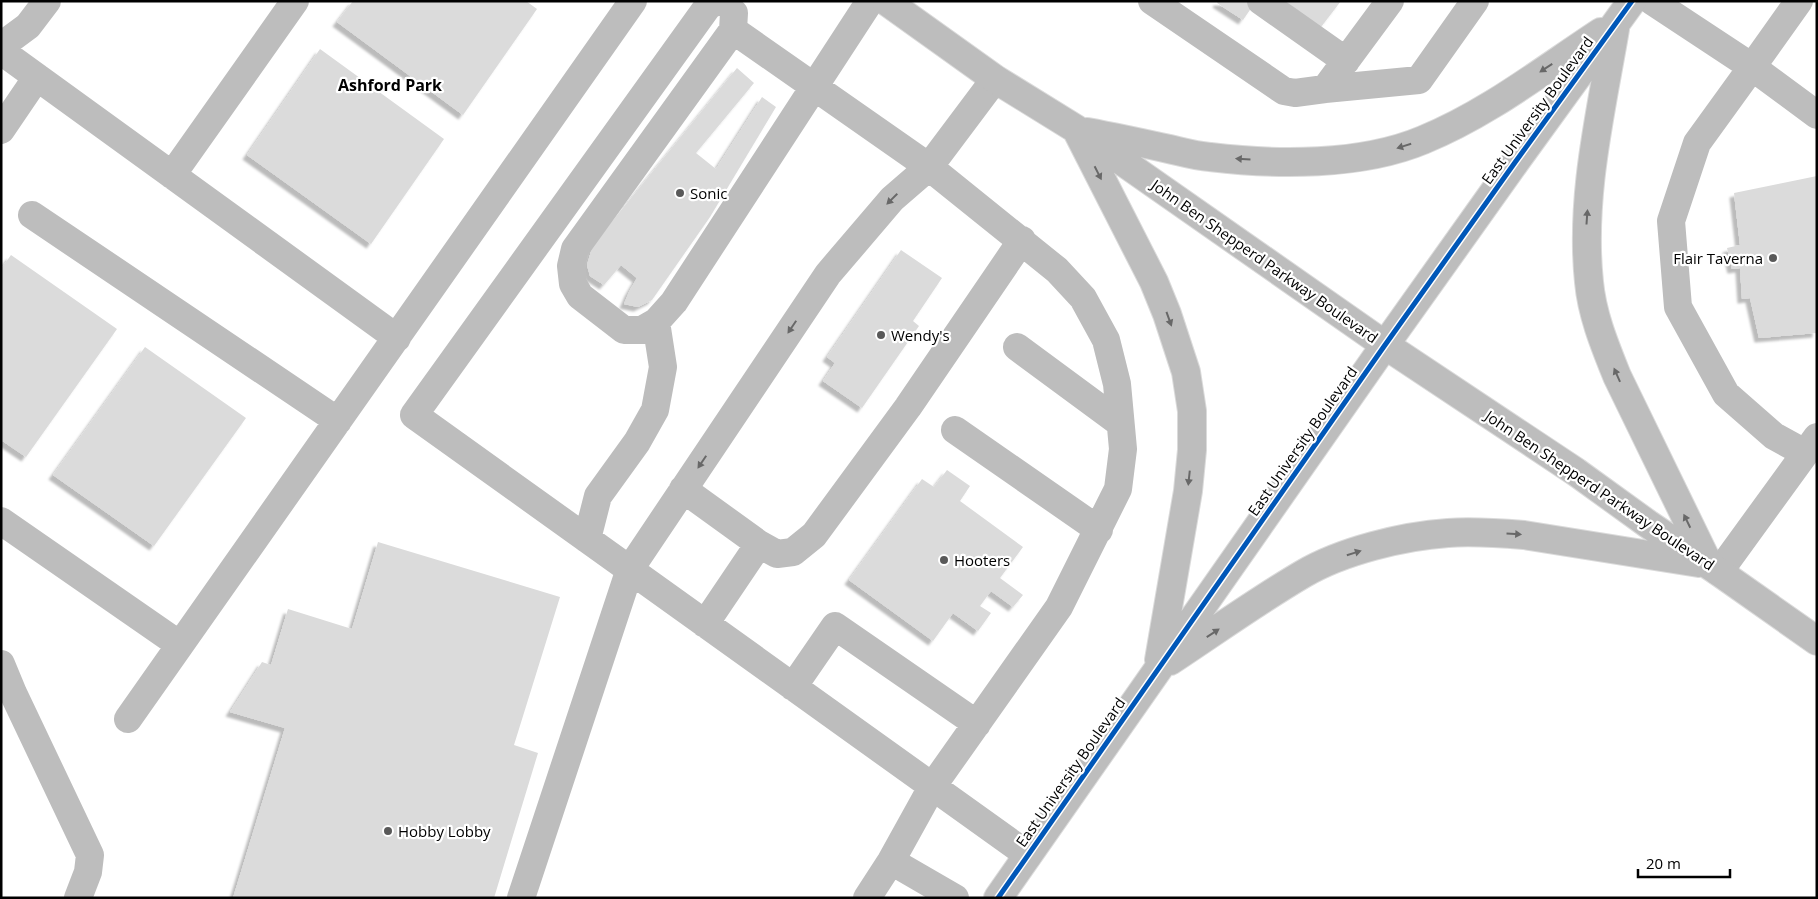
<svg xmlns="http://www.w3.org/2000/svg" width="1818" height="899" font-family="'Open Sans',sans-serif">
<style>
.building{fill:#dbdbdb;filter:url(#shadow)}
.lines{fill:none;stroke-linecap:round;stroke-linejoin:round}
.major-casing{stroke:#dbdbdb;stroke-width:30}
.minor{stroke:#bdbdbd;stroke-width:28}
.major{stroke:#bdbdbd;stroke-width:28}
.cycleway-casing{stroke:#fff;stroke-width:8}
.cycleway{stroke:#0057b8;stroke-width:5}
.oneway{fill:#686868}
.poi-dot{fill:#595959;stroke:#fff;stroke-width:2}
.labels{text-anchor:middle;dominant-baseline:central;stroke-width:4.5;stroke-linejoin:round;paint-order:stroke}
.street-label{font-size:15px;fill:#000;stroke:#fff}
.poi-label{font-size:15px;fill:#000;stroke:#fff;text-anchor:start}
.neighbourhood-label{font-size:16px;font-weight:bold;fill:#000;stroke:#fff}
</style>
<defs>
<filter id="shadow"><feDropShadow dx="-4.5" dy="4.5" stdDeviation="1" flood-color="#0004"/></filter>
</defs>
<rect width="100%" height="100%" fill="#fff"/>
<path class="building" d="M353,1H526L537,9L463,115L337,22Z
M1218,1H1256L1243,20L1217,3Z
M1285,1H1341L1321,27Z
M320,49L444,139L371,244L247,155Z
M737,68L754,83L696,153L716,169L762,97L776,107L710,217L652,300L638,307L624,304L629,292L637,278L621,265L604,285L590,276L587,265L593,245Z
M1817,176V333L1759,338L1750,298L1742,299L1740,268L1732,269L1727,248L1740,245L1734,193Z
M901,250L942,278L913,321L919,326L862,408L823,381L835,363L827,357Z
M11,255L117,329L26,457L1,440V269Z
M145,347L246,418L154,546L53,475Z
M947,470L970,486L960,501L1023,547L1000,578L1023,595L1013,607L991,591L980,606L991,613L978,631L953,613L933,641L849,580L922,479L934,487Z
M378,542L560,597L514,745L538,753L494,898H233L285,728L230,712L262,662L271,665L288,609L352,629Z"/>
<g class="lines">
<g class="major-casing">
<path id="major" d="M886,1L995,79L1076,129L1385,345L1576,472L1648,524L1719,572L1817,641
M1615,29C1601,112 1580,197 1589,282C1592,315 1605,346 1617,376L1709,565
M1087,132C1114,137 1142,143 1169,149C1182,152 1196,156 1210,157C1276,165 1361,166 1423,140C1487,114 1543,70 1601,32
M1078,133L1154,282L1167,314L1186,372L1192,411V450L1188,491L1159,660
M1170,661C1214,632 1257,601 1303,574C1342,551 1403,536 1448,533C1473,531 1499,533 1524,535L1699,563
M998,898L1385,345L1516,161L1632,1"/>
</g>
<path class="minor" d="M717,1L708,6L414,415L1028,855
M1152,1L1284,91L1295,93L1325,89L1390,1
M1261,1L1346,61
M1652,1L1752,67L1697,143L1671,221L1678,307L1726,394L1774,436L1805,453
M1799,1L1752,67L1817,115
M734,13L733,30L575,249L571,266L573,284L580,296L624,330H642L656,322L674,302L870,1
M1,46L28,26L47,1
M1,51L397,338
M1325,89L1419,80L1475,1
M1,130L37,77
M172,175L295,1
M32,215L338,421
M1017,347L1120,423
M955,430L1099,530
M683,489L759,544L777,554L793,552L814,535L908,407L1022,240
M1,521L180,645
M587,539L598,496L637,442L655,410L663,367L656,322
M1719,572L1817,437
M705,624L759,544
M1,664L13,693L90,855L88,872L78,898
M793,687L835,626L977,724
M128,719L633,1
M891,861L955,898
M521,898L630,569L828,274L892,199L929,167L733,30
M867,898L891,861L932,787L1059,607L1118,489L1123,449L1117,384L1106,340L1083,298L1057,270L929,167L995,79"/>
<use href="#major" class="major"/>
<g class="cycleway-casing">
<path id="cycleway" d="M998,898L1385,345L1516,161L1632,1"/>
</g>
<use href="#cycleway" class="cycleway"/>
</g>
<defs><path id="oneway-solid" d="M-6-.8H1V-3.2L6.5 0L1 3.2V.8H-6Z" transform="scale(1.25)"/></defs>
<g class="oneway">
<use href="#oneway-solid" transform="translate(1546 68) rotate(147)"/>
<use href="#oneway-solid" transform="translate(1404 146) rotate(163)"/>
<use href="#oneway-solid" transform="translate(1243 159) rotate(-176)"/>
<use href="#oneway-solid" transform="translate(1098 173) rotate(63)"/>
<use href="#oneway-solid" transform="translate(892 199) rotate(135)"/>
<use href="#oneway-solid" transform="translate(1587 217) rotate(-86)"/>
<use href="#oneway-solid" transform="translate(1169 319) rotate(70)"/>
<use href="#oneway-solid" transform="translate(792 327) rotate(124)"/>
<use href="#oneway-solid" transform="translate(1617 375) rotate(-114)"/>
<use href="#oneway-solid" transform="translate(702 462) rotate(124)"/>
<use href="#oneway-solid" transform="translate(1189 478) rotate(96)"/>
<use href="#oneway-solid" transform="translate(1687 521) rotate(-116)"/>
<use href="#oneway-solid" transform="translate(1514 534) rotate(4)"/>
<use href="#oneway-solid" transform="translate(1354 553) rotate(-17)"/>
<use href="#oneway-solid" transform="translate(1213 633) rotate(-33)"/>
</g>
<g class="poi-dot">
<circle cx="680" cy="193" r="5"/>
<circle cx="1773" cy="258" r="5"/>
<circle cx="881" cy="335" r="5"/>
<circle cx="944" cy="560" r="5"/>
<circle cx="388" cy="831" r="5"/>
</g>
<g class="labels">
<g class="street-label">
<text transform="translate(1537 110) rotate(-54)">East University Boulevard</text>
<text transform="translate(1265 261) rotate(35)">John Ben Shepperd Parkway Boulevard</text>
<text transform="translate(1302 441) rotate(-55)">East University Boulevard</text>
<text transform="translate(1600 490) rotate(34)">John Ben Shepperd Parkway Boulevard</text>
<text transform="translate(1070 772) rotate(-55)">East University Boulevard</text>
</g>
<g class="poi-label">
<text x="690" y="193">Sonic</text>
<text x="1763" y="258" text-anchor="end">Flair Taverna</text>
<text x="891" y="335">Wendy's</text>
<text x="954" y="560">Hooters</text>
<text x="398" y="831">Hobby Lobby</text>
</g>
<g class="neighbourhood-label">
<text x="390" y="85">Ashford Park</text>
</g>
</g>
<rect width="1818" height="899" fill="none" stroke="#000000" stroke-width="5"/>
<path d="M1638 869v8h92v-8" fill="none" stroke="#000000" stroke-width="2.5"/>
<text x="1646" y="869" font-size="15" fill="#000000" stroke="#ffffff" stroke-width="4" paint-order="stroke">20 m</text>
</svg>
